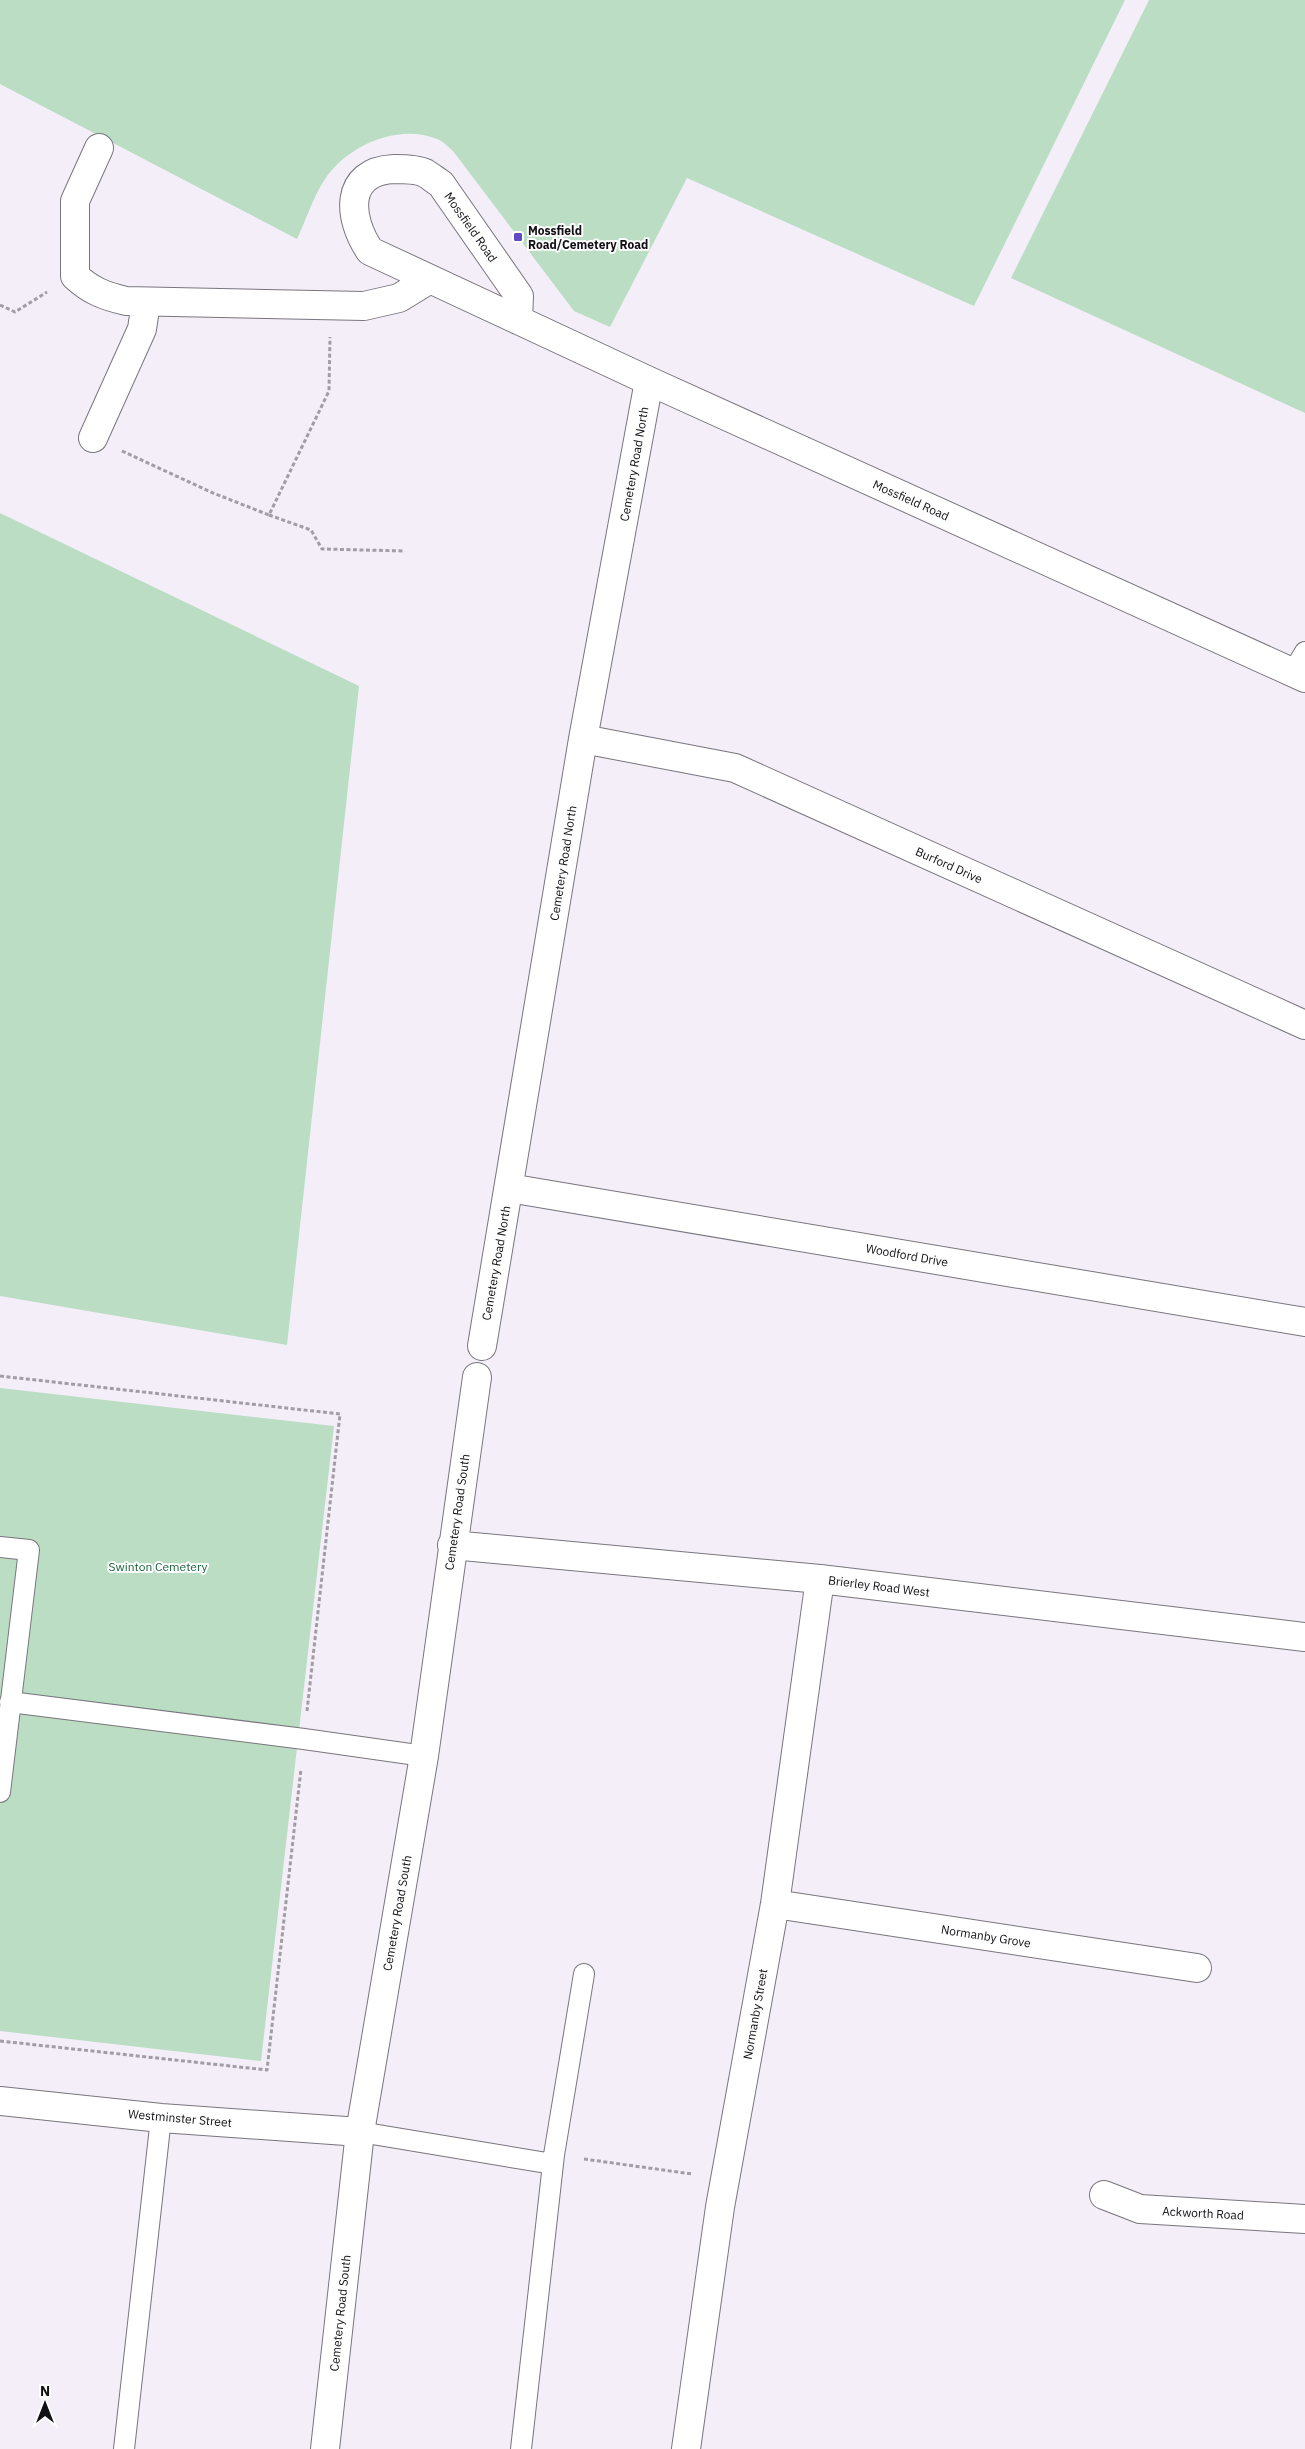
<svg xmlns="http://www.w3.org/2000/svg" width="1305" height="2449" font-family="'IBM Plex Sans',sans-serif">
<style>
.green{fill:#baddc4}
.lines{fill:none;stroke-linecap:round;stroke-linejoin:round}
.lane-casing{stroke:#79757e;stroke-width:22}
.street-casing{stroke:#79757e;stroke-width:30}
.path{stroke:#a19da5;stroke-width:3;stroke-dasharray:4 2.5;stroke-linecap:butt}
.lane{stroke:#fff;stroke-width:20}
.street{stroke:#fff;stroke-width:28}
.poi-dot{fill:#604ac3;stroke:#fdfdfd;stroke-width:2}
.labels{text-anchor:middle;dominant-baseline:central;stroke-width:4;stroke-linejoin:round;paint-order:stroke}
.street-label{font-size:12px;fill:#121014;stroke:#fdfdfd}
.poi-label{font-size:12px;font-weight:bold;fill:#121014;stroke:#fdfdfd;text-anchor:start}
.park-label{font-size:12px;fill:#19653b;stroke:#fdfdfd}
</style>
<rect width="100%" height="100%" fill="#f3eef8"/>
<path class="green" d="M0,0H1125L974,306L687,178L610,327L574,311L453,151C448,147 443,141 437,139C398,123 347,146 325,179C313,197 306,220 297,239L0,84Z
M1149,0H1305V413L1011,278Z
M0,513L359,686L287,1345L0,1296Z
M0,1388L334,1426L261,2061L0,2031Z"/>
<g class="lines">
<g class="lane-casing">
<path id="lane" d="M1293,672L1305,652
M0,1547L29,1550L0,1792
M10,1702L304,1739L424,1756
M360,2132L553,2164
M124,2449L161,2118
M521,2449L554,2155L584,1974"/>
</g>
<g class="street-casing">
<path id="street" d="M99,148L75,201V276C91,291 105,296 126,301L364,306L399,298L430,279
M518,320L519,296L441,184C435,180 430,176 425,173C417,169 403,169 394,169C343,171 348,219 370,251L649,381L1305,678
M93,438L142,329L146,302
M583,739L735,768L1305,1025
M509,1188L1305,1322
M482,1346L583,739L649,381
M452,1545L820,1579L1305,1637
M775,1904L1197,1968
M0,2101L161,2118L360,2132
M1104,2195L1140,2209L1305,2219
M325,2449L360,2132L424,1756L477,1377
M686,2449L720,2207L775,1904L820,1579"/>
</g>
<path class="path" d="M0,305L15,312L47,292
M122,451L213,493L269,515L329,391L330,337
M269,515L311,530L322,549L405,551
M0,1376L340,1414L307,1711
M0,2041L267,2070L301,1769
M584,2159L692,2174"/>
<use href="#lane" class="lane"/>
<use href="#street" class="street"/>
</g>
<rect class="poi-dot" x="513" y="232" width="10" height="10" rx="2.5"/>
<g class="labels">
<g class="street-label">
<text transform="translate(471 227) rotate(55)">Mossfield Road</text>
<text transform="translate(634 464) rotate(-80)">Cemetery Road North</text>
<text transform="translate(911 500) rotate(24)">Mossfield Road</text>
<text transform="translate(563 863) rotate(-81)">Cemetery Road North</text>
<text transform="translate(949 865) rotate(24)">Burford Drive</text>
<text transform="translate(907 1255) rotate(10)">Woodford Drive</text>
<text transform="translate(496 1263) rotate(-80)">Cemetery Road North</text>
<text transform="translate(457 1512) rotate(-82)">Cemetery Road South</text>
<text transform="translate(879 1586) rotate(7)">Brierley Road West</text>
<text transform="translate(397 1913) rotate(-80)">Cemetery Road South</text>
<text transform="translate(986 1936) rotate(9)">Normanby Grove</text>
<text transform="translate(755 2014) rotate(-80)">Normanby Street</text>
<text transform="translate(180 2118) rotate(5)">Westminster Street</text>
<text transform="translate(1203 2213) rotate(3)">Ackworth Road</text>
<text transform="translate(340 2313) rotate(-84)">Cemetery Road South</text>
</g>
<g class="poi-label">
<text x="528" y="230">Mossfield<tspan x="528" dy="14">Road/Cemetery Road</tspan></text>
</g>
<g class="park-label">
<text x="158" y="1566">Swinton Cemetery</text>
</g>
</g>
<g transform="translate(45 2404)" stroke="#fdfdfd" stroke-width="4" paint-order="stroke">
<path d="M0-4L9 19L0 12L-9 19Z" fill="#121014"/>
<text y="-8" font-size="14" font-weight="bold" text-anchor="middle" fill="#121014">N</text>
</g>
</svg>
